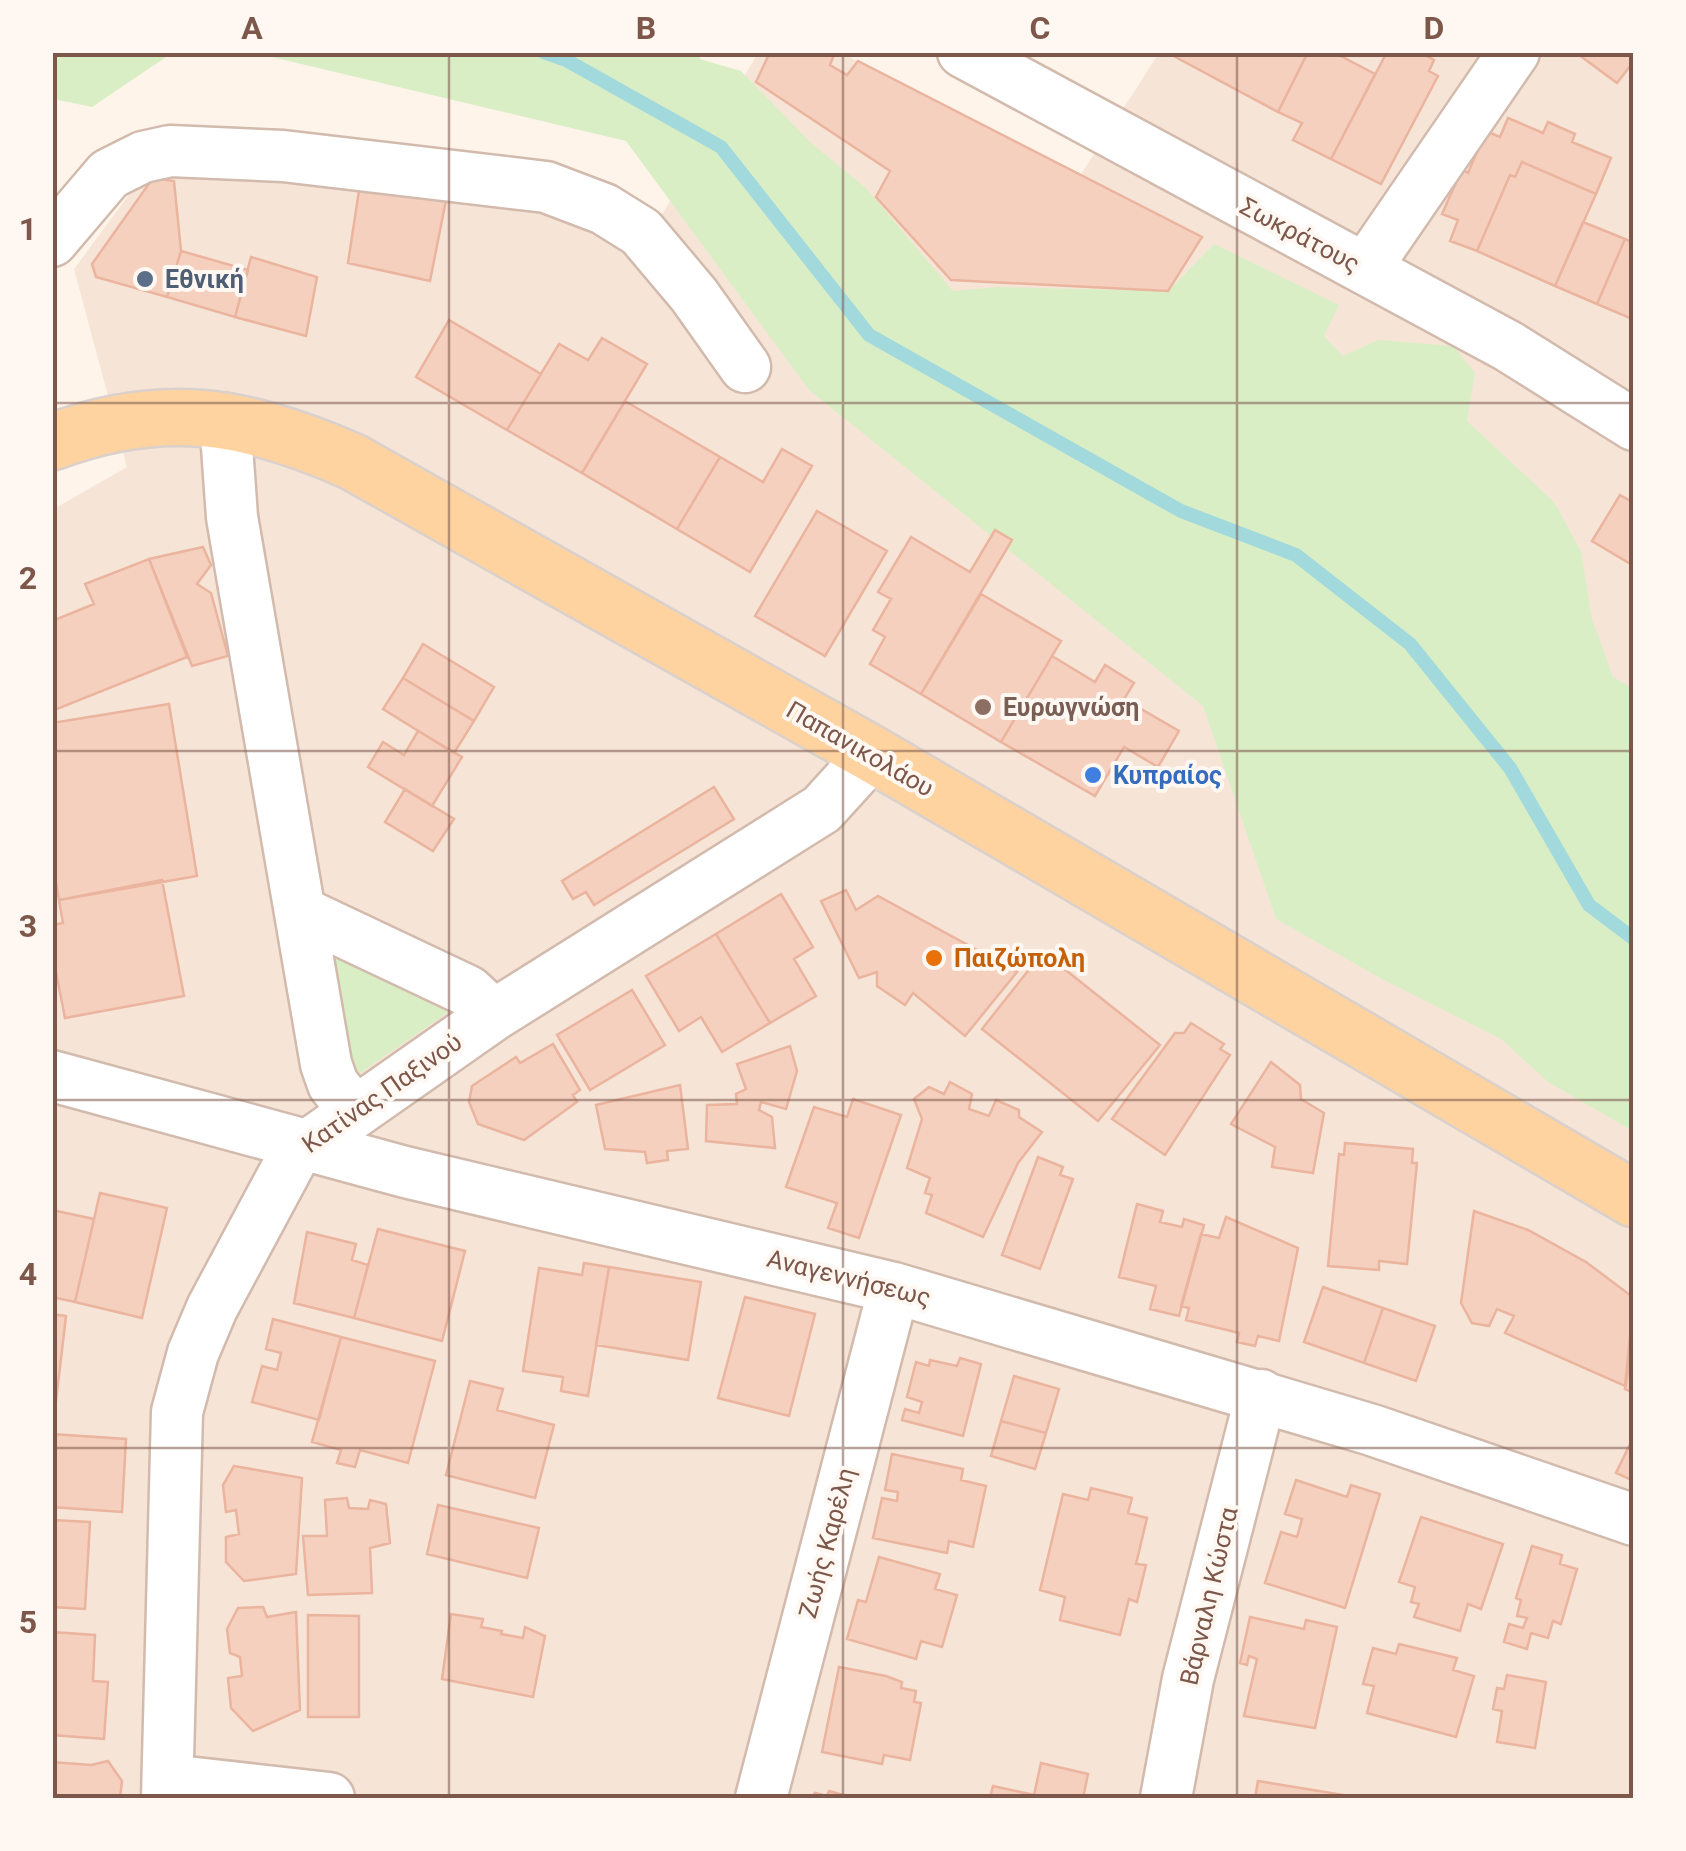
<svg xmlns="http://www.w3.org/2000/svg" width="1686" height="1851" font-family="Roboto,sans-serif">
<style>
.residential{fill:#f6e5d7}
.green{fill:#daeec6}
.lines{fill:none;stroke-linecap:round;stroke-linejoin:round}
.stream{stroke:#a1d9dd;stroke-width:14}
.building{fill:#f6d0bf;stroke:#eab49e;stroke-width:2.5}
.minor-casing{stroke:#d2baad;stroke-width:55}
.major-casing{stroke:#dad0cc;stroke-width:60}
.minor{stroke:#fff;stroke-width:50}
.major{stroke:#ffd3a0;stroke-width:55}
.grid{fill:none;stroke:#7c574a;stroke-width:2.5;stroke-opacity:0.55}
.service-dot{fill:#5c6f8a;stroke:#fff8f2;stroke-width:4}
.education-dot{fill:#8d6e63;stroke:#fff8f2;stroke-width:4}
.shop-dot{fill:#3f7fe0;stroke:#fff8f2;stroke-width:4}
.food-dot{fill:#e8710a;stroke:#fff8f2;stroke-width:4}
.labels{text-anchor:middle;dominant-baseline:central;stroke-width:8;stroke-linejoin:round;paint-order:stroke}
.street-label{font-size:25px;fill:#7c574a;stroke:#fff8f2}
.service-label{font-size:25px;font-weight:bold;fill:#4e5e75;stroke:#fff8f2;text-anchor:start}
.education-label{font-size:25px;font-weight:bold;fill:#785e54;stroke:#fff8f2;text-anchor:start}
.shop-label{font-size:25px;font-weight:bold;fill:#366cbe;stroke:#fff8f2;text-anchor:start}
.food-label{font-size:25px;font-weight:bold;fill:#c56008;stroke:#fff8f2;text-anchor:start}
.neatline{fill:none;stroke:#7c574a;stroke-width:4}
.grid-label{font-size:32px;text-anchor:middle;font-weight:bold;fill:#7c574a}
</style>
<rect width="100%" height="100%" fill="#fef4ea"/>
<path class="residential" d="M758,53H841L1081,174L1159,53H1633V1798H53L52,510L127,467L74,269L145,173L188,161L549,212L618,236L638,255Z"/>
<path class="green" d="M52,53L53,52L172,53L92,107L53,99Z
M255,53H700V59L741,71L810,142L867,189L953,291L997,287L1168,291L1214,244L1339,305L1324,336L1343,356L1378,340L1453,346L1475,373L1467,421L1554,502L1581,551L1592,619L1613,677L1633,688V1131L1548,1082L1501,1039L1382,979L1276,919L1203,706L809,390L626,141Z
M326,947L451,1008L450,1011L350,1080Z"/>
<g class="lines">
<path class="stream" d="M543,52L566,60L721,147L869,335L1181,511L1296,555L1410,644L1510,768L1589,905L1634,939"/>
</g>
<path class="building" d="M770,52H825L833,57L830,65L847,75L858,61L1202,237L1168,291L951,280L876,197L890,171L756,82Z
M1166,52H1308L1278,112Z
M1308,52H1333L1375,74L1331,159L1293,140L1302,123L1278,112Z
M1387,52H1420L1434,60L1429,71L1438,76L1381,184L1331,159Z
M1575,52H1634V61L1617,83Z
M1508,118L1543,133L1548,122L1575,134L1572,142L1611,158L1596,194L1522,162L1515,177L1510,175L1477,251L1450,241L1458,220L1442,214L1462,169L1468,173L1486,131L1500,137Z
M1522,162L1596,194L1555,286L1477,251L1510,175L1515,177Z
M153,178L174,181L181,251L167,297L96,277L92,264Z
M360,184L447,195L430,281L348,263Z
M1583,222L1625,239L1597,304L1555,286Z
M1625,239L1634,243L1632,319L1597,304Z
M181,251L248,270L235,317L167,297Z
M251,257L317,277L306,336L235,317Z
M449,320L541,374L507,430L416,377Z
M602,338L647,364L582,473L507,430L559,344L588,360Z
M625,401L720,457L677,529L582,473Z
M782,449L812,466L750,572L677,529L720,457L763,482Z
M1620,495L1634,503V566L1592,541Z
M817,511L887,551L825,656L755,616Z
M995,530L1012,540L921,694L870,664L885,637L873,630L891,599L878,592L911,537L970,572Z
M203,547L211,565L197,584L211,593L228,656L192,666L149,559Z
M149,559L187,657L52,711V621L94,604L85,584Z
M981,594L1061,641L1001,742L921,694Z
M423,644L494,687L474,721L403,678Z
M1052,656L1095,682L1105,665L1134,683L1124,699L1179,731L1158,767L1124,747L1095,796L1001,742Z
M403,678L474,721L454,753L383,709Z
M169,704L197,876L59,900L52,859V723Z
M418,731L462,757L432,806L368,767L383,742L404,755Z
M714,787L734,819L594,905L586,892L573,899L562,881Z
M405,789L454,819L433,851L385,822Z
M162,880L184,996L65,1018L52,952V925L63,923L59,900Z
M846,890L856,910L878,896L1017,972L965,1036L913,993L905,1005L877,986V972L859,978L821,901Z
M781,894L813,947L794,959L816,996L770,1023L716,934Z
M716,934L770,1023L722,1052L701,1017L679,1031L646,976Z
M1043,952L1160,1045L1098,1121L982,1029Z
M632,990L665,1045L590,1090L557,1035Z
M1191,1023L1224,1044L1220,1049L1230,1055L1165,1155L1112,1119L1175,1033H1184Z
M553,1044L580,1090L573,1095L577,1102L524,1140L478,1124L469,1102L472,1086L516,1057L520,1063Z
M790,1046L797,1071L786,1109L761,1102L759,1110L772,1117L775,1148L706,1141L707,1105L737,1104L736,1094L746,1089L737,1064Z
M1271,1062L1300,1085L1301,1099L1324,1113L1313,1173L1272,1167L1275,1147L1231,1124Z
M950,1082L972,1094L969,1109L989,1116L996,1100L1019,1110V1117L1042,1132L1018,1163L983,1237L926,1213L932,1195L925,1193L930,1178L907,1168L922,1119L914,1099L929,1087L944,1094Z
M680,1085L688,1149L667,1151L668,1160L647,1163L645,1152L605,1149L596,1105Z
M853,1099L901,1115L859,1238L828,1228L837,1203L786,1187L814,1107L847,1117Z
M1345,1143L1413,1149L1412,1163H1417L1407,1264L1379,1261V1270L1328,1266L1339,1154L1344,1155Z
M1038,1157L1063,1167L1060,1175L1073,1179L1040,1269L1002,1255Z
M100,1193L167,1208L142,1318L75,1302Z
M1137,1204L1163,1211L1160,1222L1182,1227L1184,1219L1204,1225L1179,1316L1150,1309L1156,1286L1119,1277Z
M52,1210L94,1219L75,1302L52,1297Z
M1474,1211L1528,1230L1586,1262L1634,1298L1625,1386L1505,1333L1514,1316L1497,1309L1489,1326L1472,1323L1461,1303Z
M1226,1217L1298,1248L1279,1341L1258,1336L1255,1346L1237,1342L1239,1333L1186,1320L1189,1308L1181,1306L1201,1234L1219,1238Z
M378,1229L465,1251L442,1341L354,1318Z
M307,1232L356,1244L352,1260L368,1265L354,1318L294,1303Z
M584,1263L609,1267L588,1396L561,1391L563,1377L523,1371L539,1268L582,1275Z
M609,1267L701,1282L688,1360L596,1345Z
M1323,1287L1383,1308L1364,1363L1304,1342Z
M745,1297L815,1314L789,1416L718,1398Z
M1383,1308L1435,1326L1416,1381L1364,1363Z
M52,1314L66,1316L56,1401L52,1400Z
M273,1319L341,1337L319,1420L252,1402L262,1366L277,1370L281,1353L266,1349Z
M1634,1336V1393L1625,1389Z
M341,1337L435,1361L408,1463L360,1450L355,1467L337,1463L341,1450L312,1442Z
M960,1358L981,1364L963,1436L902,1420L905,1409L919,1413L922,1402L907,1397L916,1362L929,1366L930,1360L957,1366Z
M1014,1376L1059,1389L1046,1433L1001,1421Z
M470,1381L503,1389L497,1410L554,1425L535,1498L446,1475Z
M1001,1421L1046,1433L1035,1469L991,1456Z
M52,1434L126,1439L122,1512L52,1507Z
M1634,1436V1481L1616,1473Z
M892,1454L963,1469L961,1480L986,1486L973,1547L949,1541L947,1553L873,1538L882,1498L897,1501L898,1492L885,1490Z
M234,1466L302,1478L296,1574L244,1581L226,1562V1537L239,1534L236,1510L226,1512L223,1485Z
M1296,1480L1347,1497L1351,1485L1380,1494L1345,1608L1265,1583L1281,1532L1297,1537L1302,1519L1285,1514Z
M1091,1488L1132,1498L1128,1513L1147,1518L1136,1564L1146,1565L1137,1602L1129,1599L1120,1635L1060,1620L1065,1597L1040,1590L1063,1494L1088,1500Z
M347,1498L349,1508L368,1509L370,1500L386,1504L390,1543L370,1548L372,1593L308,1595L303,1536H327L325,1500Z
M438,1505L539,1528L527,1578L427,1554Z
M1421,1517L1503,1544L1481,1609L1468,1604L1460,1631L1414,1617L1419,1604L1411,1602L1415,1587L1399,1582Z
M52,1520L90,1522L85,1609L52,1607Z
M1532,1546L1562,1555L1560,1564L1577,1569L1561,1624L1553,1621L1548,1638L1531,1633L1527,1649L1504,1642L1509,1624L1523,1628L1527,1618L1517,1616L1521,1600L1516,1598Z
M879,1557L940,1574L935,1589L957,1595L942,1647L921,1641L916,1659L847,1639L858,1600L866,1602Z
M263,1607L267,1617L296,1612L300,1710L253,1731L231,1708L228,1678L242,1676L240,1657L230,1653L227,1629L238,1608Z
M451,1614L483,1619L481,1627L502,1631L501,1634L523,1638L525,1627L545,1636L533,1697L442,1679Z
M308,1615L359,1616V1717H308Z
M1250,1617L1304,1629L1306,1620L1337,1627L1315,1728L1244,1716L1257,1659L1249,1656L1247,1665L1240,1663Z
M52,1632L95,1635L93,1681L108,1682L104,1739L52,1735Z
M1399,1644L1457,1658L1453,1670L1474,1676L1456,1737L1367,1713L1374,1686L1363,1684L1373,1648L1396,1654Z
M839,1667L886,1676L902,1682L901,1688L916,1691L914,1702L921,1703L910,1760L884,1755L882,1764L822,1752Z
M1507,1675L1546,1682L1535,1748L1497,1742L1502,1711L1493,1709L1497,1688L1504,1689Z
M108,1761L122,1781L120,1798H52V1762L91,1765Z
M1041,1763L1088,1774L1083,1798H990L993,1786L1034,1795Z
M1258,1781L1344,1795V1798H1255Z
M829,1791L854,1798H811L815,1793L827,1796Z"/>
<g class="lines">
<g class="minor-casing">
<path id="minor" d="M963,52L1508,346L1634,425
M52,241L109,174L143,157L170,151L283,156L546,187L604,209L641,232L694,295L745,367
M1365,269L1514,52
M225,419L232,517L326,1064L333,1084L353,1110
M303,913L468,991L494,1015
M52,1076L405,1172L894,1288L1372,1430L1634,1520
M169,1780L329,1798
M167,1798L177,1412L193,1353L212,1308L294,1155L494,1015L822,809L872,754
M761,1798L894,1288
M1166,1798L1188,1679L1261,1395"/>
</g>
<g class="major-casing">
<path id="major" d="M52,442C163,400 247,415 353,462L872,754L1634,1199"/>
</g>
<use href="#minor" class="minor"/>
<use href="#major" class="major"/>
</g>
<path class="grid" d="M449,52V1798M843,52V1798M1237,52V1798M52,403H1634M52,751H1634M52,1100H1634M52,1448H1634"/>
<circle class="service-dot" cx="145" cy="279" r="10"/>
<circle class="education-dot" cx="983" cy="707" r="10"/>
<circle class="shop-dot" cx="1093" cy="775" r="10"/>
<circle class="food-dot" cx="934" cy="958" r="10"/>
<g class="labels">
<g class="street-label">
<text transform="translate(1300 235) rotate(28)">Σωκράτους</text>
<text transform="translate(860 749) rotate(30)">Παπανικολάου</text>
<text transform="translate(382 1093) rotate(-35)">Κατίνας Παξινού</text>
<text transform="translate(849 1278) rotate(14)">Αναγεννήσεως</text>
<text transform="translate(827 1543) rotate(-75)">Ζωής Καρέλη</text>
<text transform="translate(1209 1596) rotate(-77)">Βάρναλη Κώστα</text>
</g>
<g class="service-label">
<text x="165" y="279">Εθνική</text>
</g>
<g class="education-label">
<text x="1003" y="707">Ευρωγνώση</text>
</g>
<g class="shop-label">
<text x="1113" y="775">Κυπραίος</text>
</g>
<g class="food-label">
<text x="954" y="958">Παιζώπολη</text>
</g>
</g>
<rect width="1686" height="1851" fill="none" stroke="#fff8f2" stroke-width="110"/>
<rect x="55" y="55" width="1576" height="1741" class="neatline"/>
<g class="grid-label">
<text x="252" y="39">A</text>
<text x="646" y="39">B</text>
<text x="1040" y="39">C</text>
<text x="1434" y="39">D</text>
<text x="28" y="240">1</text>
<text x="28" y="589">2</text>
<text x="28" y="937">3</text>
<text x="28" y="1285">4</text>
<text x="28" y="1633">5</text>
</g>
</svg>
